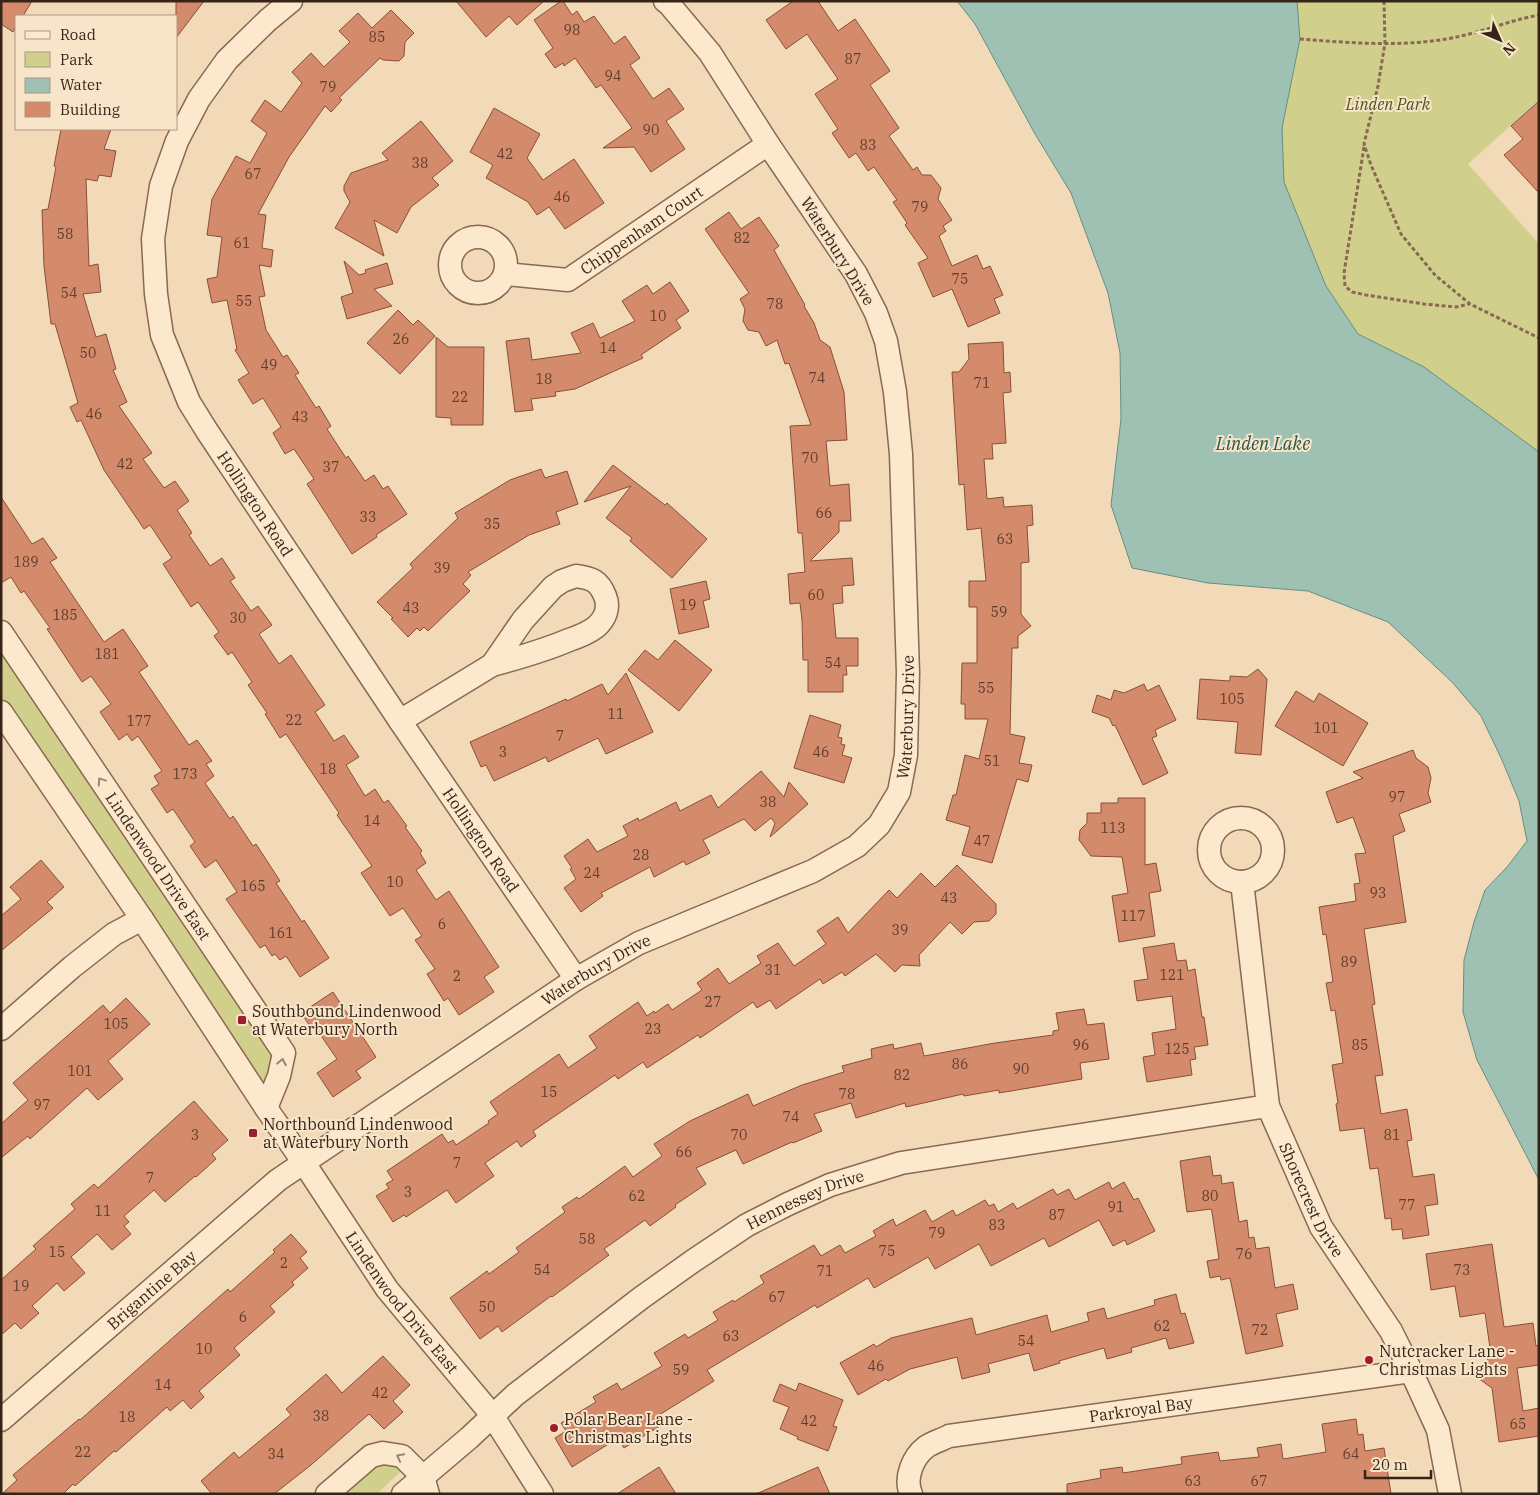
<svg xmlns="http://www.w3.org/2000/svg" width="1540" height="1495" font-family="'IBM Plex Serif',serif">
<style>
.green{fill:#d0d08c}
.water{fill:#9ec1b3;stroke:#658f80}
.building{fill:#d48b6b;stroke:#8a4e36}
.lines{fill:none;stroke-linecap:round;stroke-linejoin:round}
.minor-casing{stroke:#896952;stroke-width:25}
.path{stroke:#896952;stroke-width:3;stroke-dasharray:4 2.5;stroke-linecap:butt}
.minor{stroke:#fce8cc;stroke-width:22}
.oneway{stroke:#998672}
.poi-dot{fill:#9d1d2c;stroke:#f8e5c9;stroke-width:2}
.labels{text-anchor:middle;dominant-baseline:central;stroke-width:4;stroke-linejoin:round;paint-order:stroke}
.number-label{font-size:14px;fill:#5e3e2e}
.park-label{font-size:16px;font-style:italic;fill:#4d551e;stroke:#f8e5c9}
.street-label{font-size:16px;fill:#362419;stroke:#f8e5c9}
.poi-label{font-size:16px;fill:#362419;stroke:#f8e5c9;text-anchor:start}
.water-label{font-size:18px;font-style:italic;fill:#27584f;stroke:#f8e5c9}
</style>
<rect width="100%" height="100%" fill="#f2dab9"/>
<path class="green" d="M1297,1H1539V100L1468,164L1539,244V452L1424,367L1358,334L1326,286L1284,182L1282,128L1300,39Z
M1,632L284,1053L266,1108L1,712Z
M378,1463C387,1463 396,1463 401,1471L377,1494H339Z"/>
<path class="water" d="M957,1H1297L1300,39L1282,128L1284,182L1326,286L1358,334L1424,367L1539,452V1180L1477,1060L1463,1012L1464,960L1474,922L1485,890L1507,867L1527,841L1519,801L1502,760L1481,716L1452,682L1388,622L1308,591L1208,583L1132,568L1111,505L1121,419L1120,353L1108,293L1071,193L1035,134L975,24Z"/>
<path class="building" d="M1,1H32L23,16H16V26L13,32L1,24Z
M176,1H204L176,38Z
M456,1H544L517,25L509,16L486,37Z
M561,1H563L572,15L577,11L584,22L594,16L614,44L625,36L640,58L630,65L653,99L669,88L684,109L666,121L685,149L651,172L634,147L603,148L632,128L601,85L596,88L575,58L564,66L563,63L555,68L545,54L553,48L534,20Z
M793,1H818L838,31L855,19L890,71L870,85L899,128L889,136L913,170L917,167L922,175H931L941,188L938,199L952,220L943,226L946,231L939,236L952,266L977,255L983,269L990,266L1003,295L994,299L1000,313L968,327L952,289L933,297L918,263L928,258L905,225L907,223L893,202L897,200L874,167L868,171L856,153L849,158L832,133L838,129L815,94L838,79L807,34L786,49L766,20Z
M391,10L414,33L405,42L404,56L399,61L383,60L380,58L339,98L342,100L331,112L325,106L289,157L258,214L266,215L262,248L273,250L271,267L259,265L265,296L259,297L266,330L283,357L287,355L299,373L295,375L316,408L319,406L331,426L327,429L346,458L348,456L365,481L374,475L383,489L388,486L407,514L376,535L377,537L352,554L307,484L314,479L294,449L285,454L273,433L281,427L263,398L253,404L238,380L249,373L235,350L237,349L227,300L212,303L207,279L217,277L222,237L207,235L212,199L236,156L250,163L267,133L251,121L265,100L281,112L302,83L292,72L311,53L324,67L350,42L339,31L358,13L372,28Z
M1539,101V193L1504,155L1523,139L1511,126Z
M494,108L540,134L527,158L543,180L574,159L604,203L565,229L549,207L537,215L528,202L486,178L493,165L470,152Z
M421,121L453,161L432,178L439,185L411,207L397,233L374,220L384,256L335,228L350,202L344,191V186L351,173L388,160L382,153Z
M61,129H111L104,149L116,151L111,177L99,175L97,181L86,179L89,266L98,264L101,292L83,294L96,337L106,334L116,369L113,370L127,402L119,406L152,453L143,459L164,488L175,481L189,501L177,510L192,533L189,535L210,566L222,558L235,578L230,581L251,611L258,606L272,625L259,634L279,664L291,655L325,705L315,712L334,741L344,735L359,757L346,765L365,796L375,789L384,803L388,800L407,826L405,827L422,851L420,853L426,863L416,870L436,900L449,891L499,967L484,977L494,992L459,1015L448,998L444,1001L427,974L435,969L415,940L422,936L403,908L390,916L361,873L372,866L337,815L339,813L286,734L280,738L265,714L267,713L248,685L252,682L232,652L228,655L214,636L219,632L198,602L191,607L163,564L172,558L150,525L144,529L104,470L81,420L77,422L70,407L78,403L55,324H51L44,266L42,210L48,209L56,167L54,166Z
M729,212L741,229L759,217L779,246L774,250L805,305L804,306L814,323L820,340L830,347L844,392L847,440L826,441L830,486L849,484L851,521H839V532L810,561L852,558L854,585L842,586L843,603L833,604L836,638H858V666H846L847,675H843V692H808V660H803L802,620L800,603L790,604L788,574L805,572L802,533H798L790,426L811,425L789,363L785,364L777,340L766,346L759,332L748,330L743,321L745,309L740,299L749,293L705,229Z
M344,261L359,275L366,273L365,270L387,263L393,284L374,289L392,306L347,319L341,297L353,293Z
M670,282L689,311L676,320L681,328L641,355L643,358L575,389L555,392L556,396L531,399L533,410L515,412L506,341L529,338L532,360L581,353L571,333L593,323L600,338L635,321L622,301L647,285L653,294Z
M398,310L413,325L418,320L435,336L400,374L367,343Z
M436,337L448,347H484L483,425H451V418L436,417Z
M1003,342L1004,373L1010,372L1011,392L1003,393L1006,443L992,444L993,459H984L987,499L1003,497L1004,507L1032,505L1033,525L1027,526L1029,562L1021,563V614L1031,626L1018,636V648H1012L1010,734L1025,737L1019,763L1032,765L1028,782L1017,779L992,863L962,855L970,827L946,820L953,795H956L965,755L979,759L988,719H965V704H961L962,663H977V607H969V581H986L981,528L967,530L964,484L959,485L952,372H959L969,359L968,344Z
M613,465L665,505L667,503L707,539L672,578L630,541L632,538L606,518L631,486L584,502Z
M541,469L545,478L567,471L578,504L556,512L560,524L529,535L468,572L471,575L463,584L470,591L428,631L424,627L420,631L417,628L408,637L391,619L393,618L377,602L413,568L410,564L458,518L455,513L510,480Z
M1,497L32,544L43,538L57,558L50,562L104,642L123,629L148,666L139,672L189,745L197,740L212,761L206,764L214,776L205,783L230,819L233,816L253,846L256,844L280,881L276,883L302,922L304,920L329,958L300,977L286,956L280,960L275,954L272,956L265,945L260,948L226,899L237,892L216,860L205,868L190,846L195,842L173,809L167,813L151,789L159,784L154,776L162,771L138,736L132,741L127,734L119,740L100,712L111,704L91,676L82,682L47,629L50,628L24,591L21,593L11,577L1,583Z
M706,581L710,599L703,601L709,627L679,634L670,589Z
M675,640L712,670L679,711L628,670L645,650L658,660Z
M1258,669L1267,679L1261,755L1235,753L1238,722L1197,719L1200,679L1230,681V676L1247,677Z
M626,673L653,732L606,754L598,738L548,762L546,757L494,781L486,765L481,767L470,742L566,699L567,701L602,684L608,695Z
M1144,684L1147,691L1159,685L1176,720L1155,730L1157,736L1152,738L1168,773L1143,785L1115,725L1113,726L1109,718L1092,712L1097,695L1111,700L1114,690L1124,693Z
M1296,691L1314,702L1319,693L1368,723L1343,766L1275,726Z
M810,715L841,725L838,737L842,738L841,744L845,745L842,755L852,758L844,783L794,768Z
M1413,750L1416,758L1428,767L1431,778L1428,793L1431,802L1399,814L1405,831L1393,836L1406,922L1364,929L1375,1004L1372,1005L1383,1075L1375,1076L1381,1114L1407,1109L1412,1140L1407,1141L1413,1177L1434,1174L1438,1204L1425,1206L1429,1235L1403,1239L1402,1229L1392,1230L1391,1218L1385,1219L1378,1168L1370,1169L1364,1128L1340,1131L1336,1104L1338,1103L1332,1065L1343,1063L1335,1010L1331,1011L1326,983L1333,982L1326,934L1323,935L1319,907L1356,901L1354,884L1360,883L1355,854L1366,853L1353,817L1337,823L1326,792L1363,778L1353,772Z
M761,771L784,797L789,782L808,804L770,837L775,823L771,818L755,831L744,819L703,840L710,853L686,865L684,861L654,877L650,867L601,893L603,896L581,912L564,888L576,879L570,869L572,868L564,856L588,839L597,852L628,836L623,826L638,818L639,821L676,802L680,811L711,795L718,808Z
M1118,798H1145V865L1156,863L1161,891L1149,893L1155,936L1119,942L1112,896L1128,893L1122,857L1091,856L1079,840L1080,830L1087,823V813H1101V803H1118Z
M41,860L64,887L47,902L53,908L1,951V916L21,899L10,887Z
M957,865L996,904V914L989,921L974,922L962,934L950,922L919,955L920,966L902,965L895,972L876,954L845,976L842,972L823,984L820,979L776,1009L770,1000L757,1008L753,1002L700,1038L698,1035L647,1068L643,1062L618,1079L615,1075L533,1131L536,1136L521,1147L517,1141L485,1163L494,1176L456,1203L447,1190L406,1217L404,1215L393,1222L376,1196L389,1188L386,1184L393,1180L387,1171L442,1134L448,1143L453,1140L456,1145L489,1123L488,1121L498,1114L490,1102L559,1054L568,1068L597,1048L589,1036L638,1002L647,1016L654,1011L655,1013L668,1004L672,1010L702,990L697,983L718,968L729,984L761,963L757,956L778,943L794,966L826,944L817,931L838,917L848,933L889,890L897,898L921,873L935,887Z
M1174,943L1177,961L1186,960L1188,971L1195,969L1202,1017H1204L1208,1045L1194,1047L1196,1059L1190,1060L1192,1075L1147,1082L1143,1057L1155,1055L1152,1033L1176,1029L1172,996L1137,1001L1134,981L1148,979L1143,948Z
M333,992L376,1057L356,1071L361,1078L333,1097L317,1073L337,1059L315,1027L312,1029L301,1013Z
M126,998L150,1024L108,1061L123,1079L98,1100L87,1088L30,1139L28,1136L1,1158V1124L28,1100L13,1083L103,1005L110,1013Z
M1084,1009L1087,1025L1104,1023L1109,1059L1080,1063L1082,1079L999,1093V1090L964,1096L963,1094L906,1107L905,1103L856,1118L851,1103L814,1114L822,1131L793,1143L792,1142L743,1164L736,1150L696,1168L706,1184L675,1205L676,1207L650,1226L645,1220L604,1249L609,1255L552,1297L551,1296L502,1332L498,1326L480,1339L450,1298L487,1271L489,1274L519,1252L516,1248L565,1212L562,1207L577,1197L579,1199L625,1166L633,1177L662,1156L654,1144L690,1121L748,1094L753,1106L802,1085L844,1072L842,1066L872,1058L871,1049L893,1044L894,1049L921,1043L924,1056L995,1043L1053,1035V1031L1059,1030L1056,1013Z
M194,1101L228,1140L212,1154L216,1159L196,1177L195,1176L165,1202L154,1190L124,1216L129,1222L124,1226L131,1234L112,1250L97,1234L71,1257L85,1273L64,1291L57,1283L32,1306L39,1313L21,1329L15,1323L1,1335V1280L36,1249L33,1246L75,1209L71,1204L94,1184L98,1188Z
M1210,1156L1213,1176L1221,1175L1222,1184L1233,1182L1239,1222L1247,1220L1249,1238L1254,1237L1256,1249L1269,1247L1275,1288L1293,1284L1298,1309L1276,1314L1283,1346L1246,1354L1230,1278L1221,1280L1220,1276L1210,1278L1207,1261L1219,1259L1212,1212L1211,1209L1187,1212L1180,1161Z
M1109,1182L1112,1189L1124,1182L1134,1200L1138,1198L1155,1231L1127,1245L1125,1240L1113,1246L1099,1220L1049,1247L1044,1238L991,1266L979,1244L935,1269L928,1257L874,1288L868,1278L817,1308L815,1305L707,1370L714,1381L659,1415L665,1423L624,1448L618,1438L572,1467L555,1438L566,1431L561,1423L596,1402L593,1397L617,1383L621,1390L662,1366L654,1353L685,1334L688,1338L718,1320L713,1312L733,1300L734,1302L764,1283L760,1276L814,1245L821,1256L840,1245L845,1253L876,1236L873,1231L893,1219L896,1226L925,1210L932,1222L953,1210L956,1216L985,1200L989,1206L994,1204L998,1212L1013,1203L1017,1209L1053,1189L1057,1195L1069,1189L1075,1200Z
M291,1234L307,1252L300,1258L308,1268L292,1282L294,1285L270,1306L275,1312L234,1348L240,1355L199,1391L204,1397L191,1409L183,1400L170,1411L167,1407L116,1452L114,1451L75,1486L73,1484L63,1494H2L17,1480L13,1475L79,1419L80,1420L228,1289L230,1292L275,1252L273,1250Z
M1492,1244L1504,1327L1533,1323L1536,1346L1539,1345V1365L1517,1368L1523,1411L1539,1408V1436L1499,1442L1492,1388L1475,1376L1491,1355L1485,1313L1460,1317L1455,1286L1431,1290L1426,1254Z
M1176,1294L1181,1314L1185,1313L1194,1343L1169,1349L1166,1338L1131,1348L1132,1352L1107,1359L1104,1348L1059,1361L1060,1363L1034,1371L1029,1353L988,1364L990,1372L962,1379L957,1357L910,1369L888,1381L886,1379L858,1395L840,1363L874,1344L876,1347L891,1338L972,1318L976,1335L1047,1315L1051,1332L1089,1321L1087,1313L1104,1308L1107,1319L1155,1305L1154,1300Z
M383,1356L410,1385L393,1401L403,1412L384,1429L369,1414L311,1465L274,1494H212L201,1481L234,1452L239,1458L291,1415L286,1409L326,1374L342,1393Z
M799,1383L843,1400L833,1426L837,1427L828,1451L797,1439L798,1437L780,1429L789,1407L773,1401L780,1384L796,1391Z
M1356,1419L1358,1435L1363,1434L1365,1451L1384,1448L1391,1494H1067V1484L1101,1478L1100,1470L1122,1467L1123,1473L1182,1464L1181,1457L1218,1452L1220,1461L1259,1457L1257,1448L1281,1444L1283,1459L1326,1452L1322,1424Z
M659,1467L676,1494H617Z
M818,1467L830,1494H756Z"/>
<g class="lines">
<g class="minor-casing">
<g id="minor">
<path id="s1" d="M291,1L268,20L227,60L199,99L177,141L161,186L153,239L156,294L162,335L189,402L207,431L400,721L576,979"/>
<circle cx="478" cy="265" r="28"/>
<path id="s2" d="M505,274L568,280L768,144"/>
<path d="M576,576C592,578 599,581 605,596C610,608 605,619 596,627C588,633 578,637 569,640C543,651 518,658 492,665L523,620L553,587L562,581Z"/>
<path id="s3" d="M1,632L284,1053L279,1076L266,1108"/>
<path id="s4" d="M1,712L142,919L266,1108L304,1163L387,1289L492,1415L542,1494"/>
<path d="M400,721L492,665"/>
<circle cx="1241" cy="850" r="32"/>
<path id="s5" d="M1242,882L1268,1106L1321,1227L1391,1331L1411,1371L1438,1430L1450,1494"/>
<path d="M1,1029L72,967L114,934L142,919"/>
<path id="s6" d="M1,1420L278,1180L576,979L639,943L813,871L857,846L879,825L899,792L906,755L908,673L901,454L895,392L886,341L876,313L856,274L768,144L710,53L669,4L665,1"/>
<path d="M327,1494L371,1456L383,1453L402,1456L423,1477L428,1494"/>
<path id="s7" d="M403,1494L469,1438L515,1395L641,1298L693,1261L747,1225L788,1204L830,1185L901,1163L1268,1106"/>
<path id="s8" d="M911,1494C904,1478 913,1457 926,1447C933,1442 942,1440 949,1436L1411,1371"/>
</g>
</g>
<path class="path" d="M1384,1L1385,43L1378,86L1364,144L1371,165L1401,234L1435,275L1470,304L1539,338
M1300,39C1351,43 1410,48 1461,36C1487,30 1512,20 1539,15
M1364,147L1344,273L1345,286L1352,292L1366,295L1424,304L1456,307L1469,304"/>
<use href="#minor" class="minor"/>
</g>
<defs><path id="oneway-chevron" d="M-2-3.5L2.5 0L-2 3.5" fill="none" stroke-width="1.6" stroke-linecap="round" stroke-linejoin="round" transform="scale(1.25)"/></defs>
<g class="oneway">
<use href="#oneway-chevron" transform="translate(101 781) rotate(-124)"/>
<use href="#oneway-chevron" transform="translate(282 1062) rotate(-79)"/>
<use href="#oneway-chevron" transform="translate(400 1457) rotate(-152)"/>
</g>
<g class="poi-dot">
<rect x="237" y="1015" width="10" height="10" rx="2.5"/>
<rect x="248" y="1128" width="10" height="10" rx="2.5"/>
<circle cx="1369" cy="1360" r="5"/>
<circle cx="554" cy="1428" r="5"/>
</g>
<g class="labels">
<g class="number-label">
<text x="572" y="30">98</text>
<text x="377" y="37">85</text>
<text x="853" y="59">87</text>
<text x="613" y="76">94</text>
<text x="328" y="87">79</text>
<text x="651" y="130">90</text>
<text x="868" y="145">83</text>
<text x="505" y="154">42</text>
<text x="420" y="163">38</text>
<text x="253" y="174">67</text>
<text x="562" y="197">46</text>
<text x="920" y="207">79</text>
<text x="65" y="234">58</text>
<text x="742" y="238">82</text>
<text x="242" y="243">61</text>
<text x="960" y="279">75</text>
<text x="69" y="293">54</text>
<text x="244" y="301">55</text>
<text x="775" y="304">78</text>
<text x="658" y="316">10</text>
<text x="401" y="339">26</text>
<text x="608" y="348">14</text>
<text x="88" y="353">50</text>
<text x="269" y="365">49</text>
<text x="817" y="378">74</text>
<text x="544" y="379">18</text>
<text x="982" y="383">71</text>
<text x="460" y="397">22</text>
<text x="94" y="414">46</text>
<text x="300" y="417">43</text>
<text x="810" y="458">70</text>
<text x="125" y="464">42</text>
<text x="331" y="467">37</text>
<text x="824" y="513">66</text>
<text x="368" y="517">33</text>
<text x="492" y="524">35</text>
<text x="1005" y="539">63</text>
<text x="26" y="562">189</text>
<text x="442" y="568">39</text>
<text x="816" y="595">60</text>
<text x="688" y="605">19</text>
<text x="411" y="608">43</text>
<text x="999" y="612">59</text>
<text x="65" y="615">185</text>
<text x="238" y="618">30</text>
<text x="107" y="654">181</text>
<text x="833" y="663">54</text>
<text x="986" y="688">55</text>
<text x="1232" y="699">105</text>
<text x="616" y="714">11</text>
<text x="294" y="720">22</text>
<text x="139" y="721">177</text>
<text x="1326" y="728">101</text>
<text x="560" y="736">7</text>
<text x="503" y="752">3</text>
<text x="821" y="752">46</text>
<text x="992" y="761">51</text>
<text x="328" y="769">18</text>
<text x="185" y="774">173</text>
<text x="1397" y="797">97</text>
<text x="768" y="802">38</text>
<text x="372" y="821">14</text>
<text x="1113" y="828">113</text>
<text x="982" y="841">47</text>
<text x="641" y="855">28</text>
<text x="592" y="873">24</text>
<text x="395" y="882">10</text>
<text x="253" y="886">165</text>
<text x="1378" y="893">93</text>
<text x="949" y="898">43</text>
<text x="1133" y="916">117</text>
<text x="442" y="924">6</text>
<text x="900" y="930">39</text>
<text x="281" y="933">161</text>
<text x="1349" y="962">89</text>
<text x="773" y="970">31</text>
<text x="1172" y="975">121</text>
<text x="457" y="976">2</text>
<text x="713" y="1002">27</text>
<text x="116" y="1024">105</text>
<text x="653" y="1029">23</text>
<text x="1081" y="1045">96</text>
<text x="1360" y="1045">85</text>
<text x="1177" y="1049">125</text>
<text x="960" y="1064">86</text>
<text x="1021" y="1069">90</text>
<text x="80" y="1071">101</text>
<text x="902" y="1075">82</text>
<text x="549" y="1092">15</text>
<text x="847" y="1094">78</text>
<text x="42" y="1105">97</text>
<text x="791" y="1117">74</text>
<text x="195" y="1135">3</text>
<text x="739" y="1135">70</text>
<text x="1392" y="1135">81</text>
<text x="684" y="1152">66</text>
<text x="457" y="1163">7</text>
<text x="150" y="1178">7</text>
<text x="408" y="1192">3</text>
<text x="637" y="1196">62</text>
<text x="1210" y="1196">80</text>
<text x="1407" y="1205">77</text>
<text x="1116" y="1207">91</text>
<text x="103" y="1211">11</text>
<text x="1057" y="1215">87</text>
<text x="997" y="1225">83</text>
<text x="937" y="1233">79</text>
<text x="587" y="1239">58</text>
<text x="887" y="1251">75</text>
<text x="57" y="1252">15</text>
<text x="1244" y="1254">76</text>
<text x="284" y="1263">2</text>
<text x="542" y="1270">54</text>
<text x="1462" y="1270">73</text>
<text x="825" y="1271">71</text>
<text x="21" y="1286">19</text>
<text x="777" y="1297">67</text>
<text x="487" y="1307">50</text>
<text x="243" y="1317">6</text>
<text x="1162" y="1326">62</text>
<text x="1260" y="1330">72</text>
<text x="731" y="1336">63</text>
<text x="1026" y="1341">54</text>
<text x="204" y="1349">10</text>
<text x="876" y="1366">46</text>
<text x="681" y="1370">59</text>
<text x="163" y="1385">14</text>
<text x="380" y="1393">42</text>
<text x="321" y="1416">38</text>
<text x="127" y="1417">18</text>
<text x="809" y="1421">42</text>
<text x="1518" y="1424">65</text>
<text x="83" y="1452">22</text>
<text x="276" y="1454">34</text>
<text x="1351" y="1454">64</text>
<text x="1193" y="1481">63</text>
<text x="1259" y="1481">67</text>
</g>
<g class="park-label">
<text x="1388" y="104">Linden Park</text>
</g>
<g class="street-label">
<text stroke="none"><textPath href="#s2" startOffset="152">Chippenham Court</textPath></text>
<text transform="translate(838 251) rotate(58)">Waterbury Drive</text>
<text stroke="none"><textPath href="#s1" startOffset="574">Hollington Road</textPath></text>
<text stroke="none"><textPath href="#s6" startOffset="1182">Waterbury Drive</textPath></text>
<text stroke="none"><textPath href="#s1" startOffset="979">Hollington Road</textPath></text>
<text stroke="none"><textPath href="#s3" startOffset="282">Lindenwood Drive East</textPath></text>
<text stroke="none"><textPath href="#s6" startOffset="748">Waterbury Drive</textPath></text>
<text stroke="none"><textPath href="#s5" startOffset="329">Shorecrest Drive</textPath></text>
<text stroke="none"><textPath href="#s7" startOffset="501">Hennessey Drive</textPath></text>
<text stroke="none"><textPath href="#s6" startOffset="199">Brigantine Bay</textPath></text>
<text stroke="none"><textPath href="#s4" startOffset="714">Lindenwood Drive East</textPath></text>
<text stroke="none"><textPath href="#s8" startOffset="272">Parkroyal Bay</textPath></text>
</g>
<g class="poi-label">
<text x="252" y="1011">Southbound Lindenwood<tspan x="252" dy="18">at Waterbury North</tspan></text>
<text x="263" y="1124">Northbound Lindenwood<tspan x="263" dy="18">at Waterbury North</tspan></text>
<text x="1379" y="1351">Nutcracker Lane -<tspan x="1379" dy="18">Christmas Lights</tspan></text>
<text x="564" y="1419">Polar Bear Lane -<tspan x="564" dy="18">Christmas Lights</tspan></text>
</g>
<g class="water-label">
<text x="1263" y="443">Linden Lake</text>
</g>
</g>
<rect width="1540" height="1495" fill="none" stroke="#362419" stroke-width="5"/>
<rect x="15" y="15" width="162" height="115" fill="#f8e5c9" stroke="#aa9883"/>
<rect x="25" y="31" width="25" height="8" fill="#fce8cc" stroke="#aa9883"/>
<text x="60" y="40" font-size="15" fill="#362419">Road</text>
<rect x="25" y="52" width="25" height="15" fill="#d0d08c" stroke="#aa9883"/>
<text x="60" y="65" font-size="15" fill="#362419">Park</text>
<rect x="25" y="78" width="25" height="15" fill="#9ec1b3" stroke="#aa9883"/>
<text x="60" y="90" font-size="15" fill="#362419">Water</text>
<rect x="25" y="102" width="25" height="15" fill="#d48b6b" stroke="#aa9883"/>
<text x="60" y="115" font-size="15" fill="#362419">Building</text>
<g transform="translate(1500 40) rotate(135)" stroke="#f8e5c9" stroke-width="4" paint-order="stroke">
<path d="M0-4L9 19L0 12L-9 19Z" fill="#362419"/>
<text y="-8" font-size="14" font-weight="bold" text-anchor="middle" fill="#362419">N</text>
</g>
<path d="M1365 1470v8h66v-8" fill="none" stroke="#362419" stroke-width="2.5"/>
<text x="1372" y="1470" font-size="15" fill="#362419" stroke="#f8e5c9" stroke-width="4" paint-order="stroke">20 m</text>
</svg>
